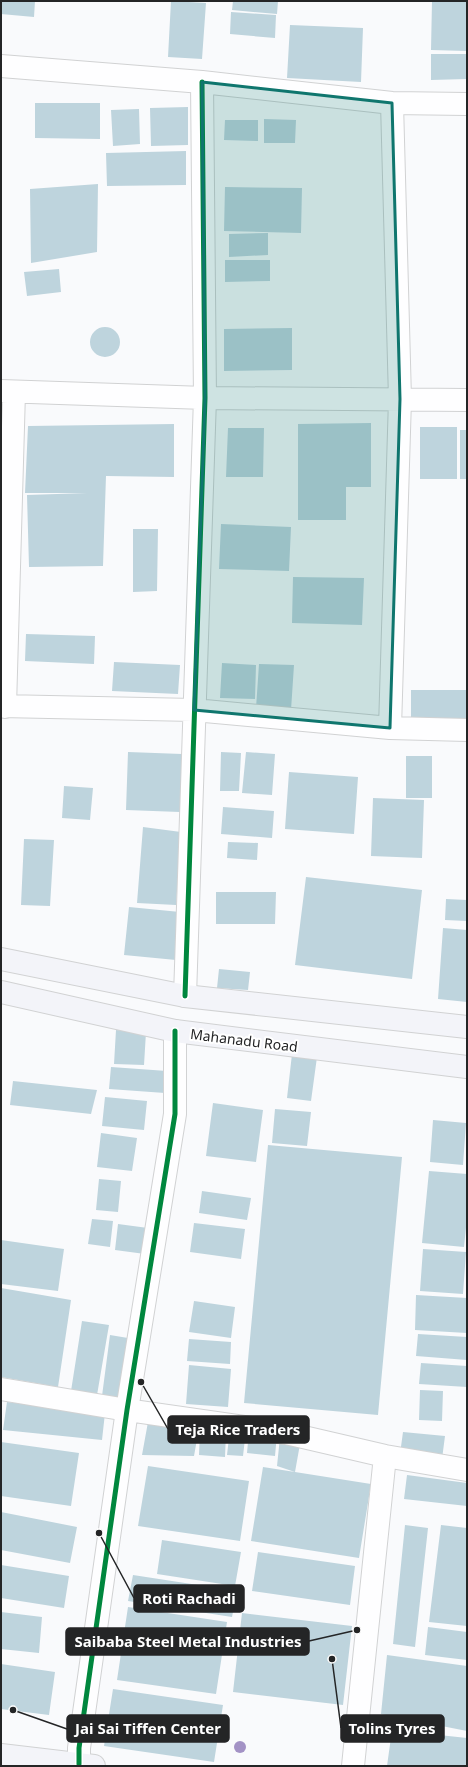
<svg xmlns="http://www.w3.org/2000/svg" width="468" height="1767" font-family="'Noto Sans',sans-serif">
<style>
.building{fill:#bed4dd}
.lines{fill:none;stroke-linecap:round;stroke-linejoin:round}
.street-casing{stroke:#d1d2d3;stroke-width:24}
.secondary-casing{stroke:#d1d2d3;stroke-width:24}
.street{stroke:#fefeff;stroke-width:22}
.secondary{stroke:#f3f4f9;stroke-width:22}
.cycleway-casing{stroke:#fff;stroke-width:8}
.cycleway{stroke:#00873e;stroke-width:5}
.tree{fill:#a392c5}
.marked{fill:#0f766e;fill-opacity:0.2;stroke:#0f766e;stroke-width:3;stroke-linejoin:round}
.labels{text-anchor:middle;dominant-baseline:central;stroke-width:4;stroke-linejoin:round;paint-order:stroke}
.street-label{font-size:14px;fill:#242526;stroke:#fff}
.leader{fill:none;stroke:#242526;stroke-width:1.5}
.callout-dot{fill:#242526;stroke:#fff;stroke-width:1.5}
.callout{fill:#242526;stroke:#242526;stroke-width:1.5}
.callout-label{font-size:15px;text-anchor:middle;font-weight:bold;fill:#fff}
</style>
<rect width="100%" height="100%" fill="#f9fafc"/>
<path class="building" d="M1,1H35L34,17L1,14Z
M171,1L206,3L202,59L168,57Z
M233,1H278L277,14L232,10Z
M432,1H467V51L431,50Z
M231,12L276,15L275,38L230,34Z
M290,25L363,28L361,82L287,78Z
M431,54H467V79L431,80Z
M35,103H100V139L35,138Z
M188,107V145L151,146L150,108Z
M139,109L140,144L113,146L111,110Z
M264,119L296,120L295,143H264Z
M225,120H258V141L224,140Z
M186,151V185L107,186L106,153Z
M98,184L97,252L31,263L30,189Z
M225,187L302,188L301,233L224,231Z
M268,233V255L229,257V234Z
M225,260H270V281L225,282Z
M59,269L61,292L27,296L24,272Z
M90 342a15 15 0 1 1 30 0a15 15 0 1 1-30 0Z
M292,328V370L224,371V329Z
M371,423V487H346V520H298V424Z
M174,424V477L106,476L103,566L29,567L27,495L87,493H25L28,426Z
M420,427H457V479H420Z
M228,428H264L263,477H226Z
M460,430H467V479H460Z
M221,524L291,527L289,571L219,569Z
M133,529H158L157,591L133,592Z
M293,577L364,578L362,625L292,623Z
M26,634L95,636L94,664L25,661Z
M114,662L180,665L178,694L112,691Z
M222,663L256,665L255,699L220,698Z
M259,664L294,665L291,710L256,708Z
M411,690H467V720H411Z
M128,752L182,754L180,812L126,810Z
M221,752L241,753L239,791H220Z
M246,752L275,754L272,795L242,793Z
M406,756H432V798H406Z
M289,772L358,777L354,834L285,829Z
M64,786L93,788L90,820L62,818Z
M373,798L424,800L422,858L371,856Z
M223,807L274,811L272,838L221,834Z
M143,827L181,832L176,905L137,903Z
M24,839L54,840L50,906L21,905Z
M228,842L258,843L257,860L227,858Z
M306,877L422,890L412,979L295,965Z
M216,892H276L275,924H216Z
M446,899L467,900V921L445,920Z
M129,907L180,912L176,960L124,955Z
M443,928L467,930V1002L438,999Z
M219,969L250,972L248,990L217,988Z
M116,1030L146,1032L144,1065L114,1064Z
M292,1054L317,1057L311,1101L287,1098Z
M111,1067L167,1071L165,1093L109,1089Z
M13,1081L97,1090L91,1114L10,1105Z
M105,1097L147,1101L144,1130L102,1126Z
M213,1103L263,1110L256,1162L206,1156Z
M275,1109L311,1112L307,1146L272,1143Z
M433,1120L466,1123L463,1165L430,1162Z
M101,1133L137,1138L132,1171L97,1167Z
M268,1145L402,1157L378,1415L244,1403Z
M429,1171L467,1174V1218L464,1247L422,1243Z
M99,1179L121,1181L118,1212L96,1210Z
M202,1191L251,1198L247,1220L199,1213Z
M92,1219L113,1221L110,1247L88,1244Z
M194,1223L245,1229L241,1259L190,1252Z
M118,1224L148,1228L145,1254L115,1250Z
M1,1240L64,1249L58,1291L1,1284Z
M423,1249L466,1252L463,1294L420,1291Z
M1,1288L71,1300L58,1387L1,1377Z
M416,1295L467,1298V1333L415,1330Z
M194,1301L235,1307L231,1338L189,1332Z
M82,1321L109,1325L97,1395L71,1391Z
M418,1334L467,1337V1360L416,1356Z
M110,1335L134,1339L127,1398L102,1396Z
M189,1339L231,1342L230,1364L187,1361Z
M421,1363L467,1366V1387L419,1384Z
M189,1365L231,1369L228,1407L186,1404Z
M420,1390L443,1391L442,1421L419,1420Z
M7,1402L105,1413L102,1440L3,1430Z
M148,1422L199,1428L194,1456L142,1455Z
M230,1429L246,1430L243,1456L227,1455Z
M200,1431L226,1433L225,1457L199,1455Z
M249,1431L277,1434L275,1456L247,1453Z
M403,1432L445,1436L442,1459L400,1454Z
M280,1437L300,1444L295,1472L371,1484L359,1558L251,1541L263,1467L295,1472L277,1466Z
M1,1442L79,1453L71,1506L1,1496Z
M148,1466L249,1481L240,1541L138,1526Z
M407,1475L467,1483V1506L404,1499Z
M1,1512L77,1527L70,1563L1,1550Z
M405,1525L428,1528L415,1647L393,1644Z
M441,1525L467,1528V1626L429,1622Z
M162,1540L241,1552L235,1586L157,1574Z
M258,1552L355,1566L350,1605L252,1591Z
M1,1565L69,1576L64,1608L1,1598Z
M133,1575L237,1591L232,1617L128,1601Z
M128,1607L227,1622L216,1694L117,1680Z
M1,1612L42,1617L39,1653L1,1649Z
M242,1613L352,1626L343,1705L233,1692Z
M428,1627L467,1632V1660L425,1655Z
M387,1655L467,1666V1731L381,1714Z
M1,1664L55,1672L49,1715L1,1709Z
M113,1689L223,1705L214,1762L104,1746Z
M392,1730L467,1738V1766H387Z"/>
<g class="lines">
<g class="street-casing">
<path id="street" d="M1,66L202,82L392,103L467,104
M1,391L205,398L467,400
M1,706L194,710L390,728L467,730
M5,707L14,392
M390,728L400,399L392,103
M185,996L205,398L202,82
M1,1389L127,1410L286,1433L385,1456L467,1470
M79,1764V1748L127,1410L175,1114V1031
M353,1766L385,1456"/>
</g>
<g class="secondary-casing">
<path id="secondary" d="M1,959L185,996L467,1027
M1,992L175,1031L467,1067
M1,1755L94,1766"/>
</g>
<use href="#street" class="street"/>
<use href="#secondary" class="secondary"/>
<g class="cycleway-casing">
<path id="cycleway" d="M185,996L205,398L202,82
M79,1764V1748L127,1410L175,1114V1031"/>
</g>
<use href="#cycleway" class="cycleway"/>
</g>
<circle class="tree" cx="240" cy="1747" r="6"/>
<path class="marked" d="M202,82L392,103L400,399L390,728L194,710L205,398Z"/>
<g class="labels">
<g class="street-label">
<text transform="translate(244 1040) rotate(7)">Mahanadu Road</text>
</g>
</g>
<path class="leader" d="M141 1382L168 1429M99 1533L134 1598M357 1630L309 1641M332 1659L341 1728M13 1710L67 1729"/>
<g class="callout-dot">
<circle cx="141" cy="1382" r="4"/>
<circle cx="99" cy="1533" r="4"/>
<circle cx="357" cy="1630" r="4"/>
<circle cx="332" cy="1659" r="4"/>
<circle cx="13" cy="1710" r="4"/>
</g>
<g class="callout">
<rect x="168" y="1416" width="141" height="27" rx="4"/>
<rect x="134" y="1585" width="110" height="27" rx="4"/>
<rect x="66" y="1628" width="243" height="27" rx="4"/>
<rect x="341" y="1715" width="103" height="27" rx="4"/>
<rect x="67" y="1715" width="162" height="27" rx="4"/>
</g>
<g class="callout-label">
<text x="238" y="1435">Teja Rice Traders</text>
<text x="189" y="1604">Roti Rachadi</text>
<text x="188" y="1647">Saibaba Steel Metal Industries</text>
<text x="392" y="1734">Tolins Tyres</text>
<text x="148" y="1734">Jai Sai Tiffen Center</text>
</g>
<rect width="468" height="1767" fill="none" stroke="#242526" stroke-width="4"/>
</svg>
